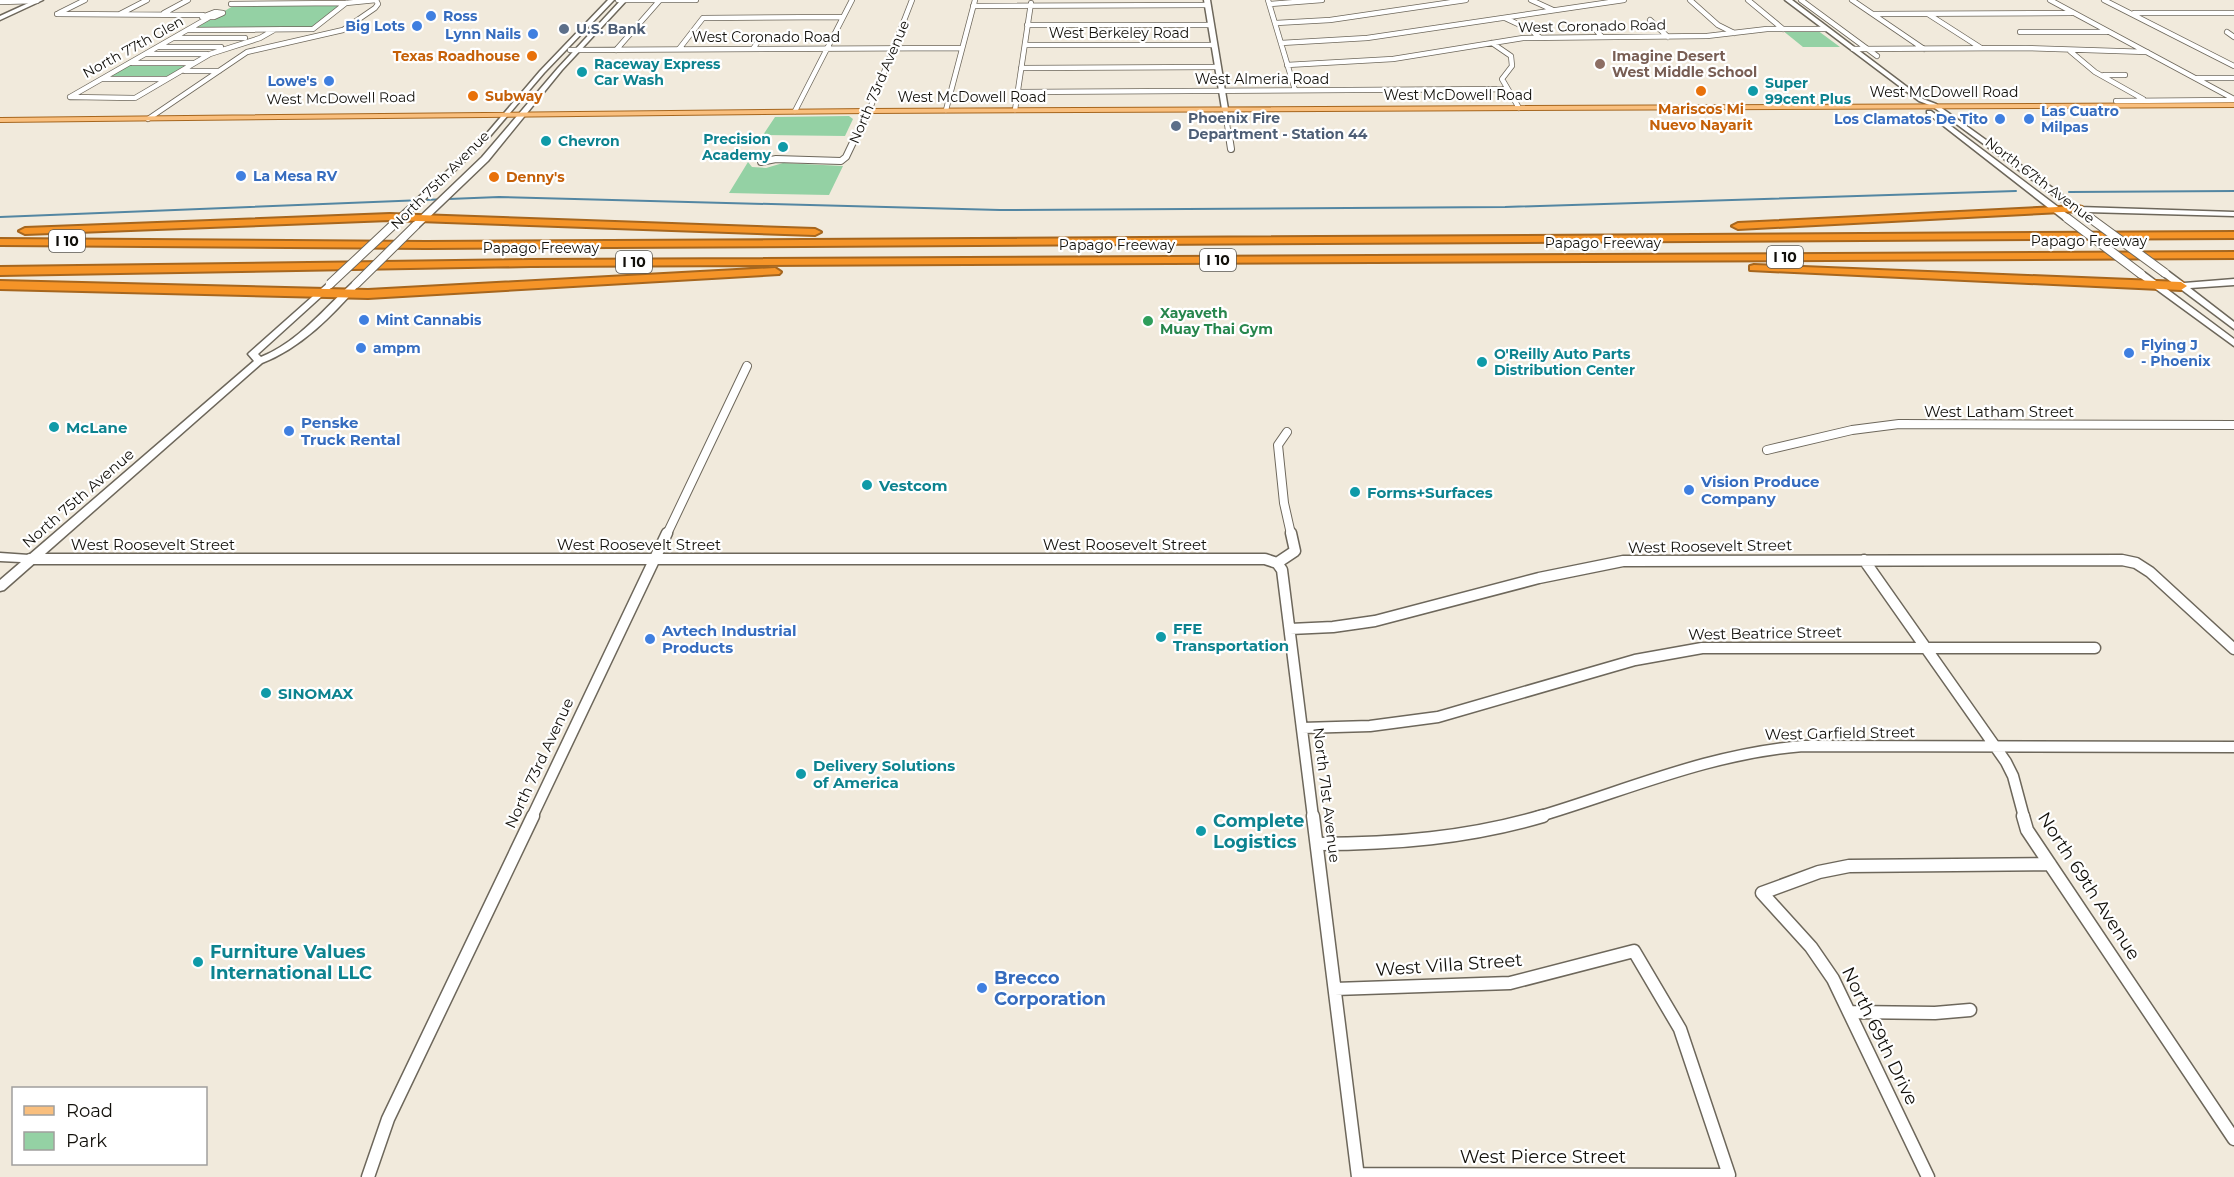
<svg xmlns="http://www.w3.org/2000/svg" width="2234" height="1177" font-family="Montserrat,sans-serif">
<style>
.green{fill:#94d1a4}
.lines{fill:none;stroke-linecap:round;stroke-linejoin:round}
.stream{stroke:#5386a2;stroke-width:2}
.street-far4-casing{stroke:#6d675b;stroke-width:6}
.street-far3-casing{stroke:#6d675b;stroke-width:8}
.street-far2-casing{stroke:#6d675b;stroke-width:10}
.street-far1-casing{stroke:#6d675b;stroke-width:13}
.street-casing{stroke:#6d675b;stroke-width:15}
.secondary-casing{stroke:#6d675b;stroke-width:3}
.primary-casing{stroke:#a6661e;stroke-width:2}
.highway-casing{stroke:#a6661e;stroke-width:4}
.street-far4{stroke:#fff;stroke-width:4.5}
.street-far3{stroke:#fff;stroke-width:6}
.street-far2{stroke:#fff;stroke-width:8}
.street-far1{stroke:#fff;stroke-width:10}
.street{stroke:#fff;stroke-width:12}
.secondary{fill:#fff;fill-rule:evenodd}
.primary{fill:#f9bf7e;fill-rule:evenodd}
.highway{fill:#f59428;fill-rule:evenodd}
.secondary-bridge-casing{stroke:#6d675b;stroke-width:10;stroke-linecap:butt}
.secondary-bridge{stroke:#fff;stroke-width:8}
.shop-dot{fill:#3f7fe0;stroke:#fff;stroke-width:2}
.service-dot{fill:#5c6f8a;stroke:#fff;stroke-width:2}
.food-dot{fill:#e8710a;stroke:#fff;stroke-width:2}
.education-dot{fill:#8d6e63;stroke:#fff;stroke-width:2}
.culture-dot{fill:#0f9aa8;stroke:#fff;stroke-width:2}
.leisure-dot{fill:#2e9e5b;stroke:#fff;stroke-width:2}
.labels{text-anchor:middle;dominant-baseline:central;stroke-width:4.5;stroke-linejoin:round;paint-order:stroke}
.far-shop-label{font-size:14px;font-weight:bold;fill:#366cbe;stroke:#fff;text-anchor:start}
.far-street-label{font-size:14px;fill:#12100b;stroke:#fff}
.far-service-label{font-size:14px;font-weight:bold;fill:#4e5e75;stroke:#fff;text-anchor:start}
.far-food-label{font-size:14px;font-weight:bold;fill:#c56008;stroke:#fff;text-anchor:start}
.far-education-label{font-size:14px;font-weight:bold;fill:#785e54;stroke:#fff;text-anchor:start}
.far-culture-label{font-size:14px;font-weight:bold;fill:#0d838f;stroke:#fff;text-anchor:start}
.shield{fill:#fff;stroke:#595854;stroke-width:1.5}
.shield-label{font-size:14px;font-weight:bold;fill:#12100b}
.far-leisure-label{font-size:14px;font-weight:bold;fill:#27864d;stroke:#fff;text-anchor:start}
.street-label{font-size:15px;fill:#12100b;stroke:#fff}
.shop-label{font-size:15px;font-weight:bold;fill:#366cbe;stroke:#fff;text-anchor:start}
.culture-label{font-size:15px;font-weight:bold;fill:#0d838f;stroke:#fff;text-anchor:start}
.near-culture-label{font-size:18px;font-weight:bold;fill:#0d838f;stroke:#fff;text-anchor:start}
.near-street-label{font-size:18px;fill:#12100b;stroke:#fff}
.near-shop-label{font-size:18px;font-weight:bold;fill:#366cbe;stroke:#fff;text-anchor:start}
</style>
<rect width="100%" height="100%" fill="#f1eadc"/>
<path class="green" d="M340,5L313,28H196L233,6Z
M1782,30H1817L1840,47H1803Z
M133,63L191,64L168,78L108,77Z
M849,116L853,119L845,136L763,135L775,117Z
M748,162L752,167L766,168L783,163L843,166L829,195L729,193Z"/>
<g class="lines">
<path class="stream" d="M2069,192L2234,191
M0,217L499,197L1000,210L1505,207L2016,191"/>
<g class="street-far4-casing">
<path id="street-far4" d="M618,0H696
M1268,0L1295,90
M1531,0L1553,10
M1690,0L1718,25L1734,33
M1748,0L1783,29
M1801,0L1877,56
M1852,0L1924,49
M2050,0L2234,99
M2104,0L2234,66
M0,2L37,1
M231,4L346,3L376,0
M1270,4L1322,0
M973,6L1207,5
M215,12L223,13L214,17H202Z
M59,13L85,0
M164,13L188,0
M2134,13H2234
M57,14L203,15
M120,14L147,0
M1873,14L2071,13
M1928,14L1981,48
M1505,18L1531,30L1539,37
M1650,20L1668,37
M1276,23L1330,20L1466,0
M1027,25H1211
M1594,28L1602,37
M189,30L313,29L346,3
M2020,32H2107
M2227,32L2234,37
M175,38H245
M1281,43L1367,38L1624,0
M1492,43L1511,56L1512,66L1502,79L1519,108
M1025,45H1214
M160,47H221
M679,49L703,18L842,17
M753,49L760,38
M1853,49L2026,48L2147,52
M570,50L962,48
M616,50L660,0
M2070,51L2095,72L2143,99
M146,54H207
M132,63H193
M1287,65L1393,59L1523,38L1707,36L1767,29H1826
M1021,68L1218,67
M185,71H219
M2104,75H2125
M2197,78H2234
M102,79H166
M1017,92L1507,89
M70,97L135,98L210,54L260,38L274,30
M70,97L208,18
M2116,101L2234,100
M1225,109L1229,138
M946,110L975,0
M1015,110L1031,3
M795,111L852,0
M148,119L247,52L343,30L375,8L378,4L376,0
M855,138L871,106L912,0"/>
</g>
<g class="street-far3-casing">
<path id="street-far3" d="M1229,136L1231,149
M761,162L776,159L841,161L846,157L856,136"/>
</g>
<g class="street-far2-casing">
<path id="street-far2" d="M1287,432L1278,445L1284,503L1291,534
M1767,450L1852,430L1899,424L2234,425
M667,534L747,366"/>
</g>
<g class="street-far1-casing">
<path id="street-far1" d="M30,559H1265L1277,563
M1864,560L2006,762L2013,776L2024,817
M1277,563L1282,570L1313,817
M1277,563L1295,551L1291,533
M1290,629L1333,627L1375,621L1539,578L1623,561L2122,560L2136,563L2150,572L2234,649
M1302,728L1370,726L1438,717L1635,660L1702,648H2095
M532,817L667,533
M1537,817C1628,790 1707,754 1803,746L2234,747"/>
</g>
<g class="street-casing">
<path id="street" d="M1313,816L1358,1177
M2023,816L2027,830L2234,1139
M1317,844C1394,844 1468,838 1543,816
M1335,989L1510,983L1634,951L1680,1029L1729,1175L1358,1174
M1851,1012L1935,1013L1970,1010
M368,1177L388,1119L533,816
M1928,1177L1833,979L1811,947L1762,893L1819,872L1849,866L2050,864"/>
</g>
<g class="secondary-casing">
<path id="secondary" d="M35,0H43L0,20V16Z
M608,0H614L544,73L486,141L395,228H389V224L482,139L540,71Z
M621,0H627L562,70L488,161L418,228H412V224L482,157L558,68Z
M1204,0H1210L1228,109L1225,111L1222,109Z
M1785,0H1792L1923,99L1936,104L2079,207L2234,212V216L2086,212L2094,218L2087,220L1932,106L1919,101Z
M1927,111H1931L2070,216V220H2064L1927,113Z
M2162,271H2168L2184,283L2234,279V285L2190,288L2234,322V329L2162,275Z
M2138,272H2144L2234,339V346L2138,276Z
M330,281L333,282V286L258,354L261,357C298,342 324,309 353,282L360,284C333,315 301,348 262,363L4,590L0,591V580L21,562L0,561V553L29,555L254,361L248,354L250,352Z"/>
</g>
<g class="primary-casing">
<path id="primary" d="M2234,103V107L869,113L0,122V118L869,109Z"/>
</g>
<g class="highway-casing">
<path id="highway" d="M2078,206L2082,207V211L1738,229L1732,226L1738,223Z
M390,214L815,229L821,232L815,235L390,220L25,234L19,231L25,228Z
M2234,232V238L426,248L0,245V239L426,242Z
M2234,252V258L531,266L0,275V267L531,260Z
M1754,265L2181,282L2187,286L2181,290L1750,270V266Z
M775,268L781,272L779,274L368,298L0,289V281L368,290Z"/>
</g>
<use href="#street-far4" class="street-far4"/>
<use href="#street-far3" class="street-far3"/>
<use href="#street-far2" class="street-far2"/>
<use href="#street-far1" class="street-far1"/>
<use href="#street" class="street"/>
<use href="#secondary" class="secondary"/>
<use href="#primary" class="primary"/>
<use href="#highway" class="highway"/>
<g class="secondary-bridge-casing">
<path id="secondary-bridge" d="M2067,218L2141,274
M2090,218L2165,273
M330,284L392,226
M356,284L415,226"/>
</g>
<use href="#secondary-bridge" class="secondary-bridge"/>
</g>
<g class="shop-dot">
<circle cx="431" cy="16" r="6"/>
<circle cx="417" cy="26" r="6"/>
<circle cx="533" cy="34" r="6"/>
<circle cx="329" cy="81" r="6"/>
<circle cx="2000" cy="119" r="6"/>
<circle cx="2029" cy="119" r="6"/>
<circle cx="241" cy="176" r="6"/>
<circle cx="364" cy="320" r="6"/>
<circle cx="361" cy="348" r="6"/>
<circle cx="2129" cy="353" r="6"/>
<circle cx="289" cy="431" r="6"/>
<circle cx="1689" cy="490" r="6"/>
<circle cx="650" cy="639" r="6"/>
<circle cx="982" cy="988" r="6"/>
</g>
<g class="service-dot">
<circle cx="564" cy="29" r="6"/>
<circle cx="1176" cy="126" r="6"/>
</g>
<g class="food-dot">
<circle cx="532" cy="56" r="6"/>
<circle cx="1701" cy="91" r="6"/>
<circle cx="473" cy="96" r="6"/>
<circle cx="494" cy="177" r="6"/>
</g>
<circle class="education-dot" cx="1600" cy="64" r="6"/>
<g class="culture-dot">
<circle cx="582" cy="72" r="6"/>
<circle cx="1753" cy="91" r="6"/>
<circle cx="546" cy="141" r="6"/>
<circle cx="783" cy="147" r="6"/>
<circle cx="1482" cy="362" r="6"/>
<circle cx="54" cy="427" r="6"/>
<circle cx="867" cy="485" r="6"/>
<circle cx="1355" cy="492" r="6"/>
<circle cx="1161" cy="637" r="6"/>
<circle cx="266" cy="693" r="6"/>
<circle cx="801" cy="774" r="6"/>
<circle cx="1201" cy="831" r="6"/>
<circle cx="198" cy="962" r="6"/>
</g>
<circle class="leisure-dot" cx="1148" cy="321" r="6"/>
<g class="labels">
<g class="far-shop-label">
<text x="443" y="16">Ross</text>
<text x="405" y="26" text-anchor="end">Big Lots</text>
<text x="521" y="34" text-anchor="end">Lynn Nails</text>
<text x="317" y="81" text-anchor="end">Lowe's</text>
<text x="2041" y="111">Las Cuatro<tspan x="2041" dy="16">Milpas</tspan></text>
<text x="1988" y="119" text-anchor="end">Los Clamatos De Tito</text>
<text x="253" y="176">La Mesa RV</text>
<text x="376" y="320">Mint Cannabis</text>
<text x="2141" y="345">Flying J<tspan x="2141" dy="16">- Phoenix</tspan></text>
<text x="373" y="348">ampm</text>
</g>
<g class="far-street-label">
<text transform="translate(1592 26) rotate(-1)">West Coronado Road</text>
<text x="1119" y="33">West Berkeley Road</text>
<text x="766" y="37">West Coronado Road</text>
<text transform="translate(133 47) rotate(-29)">North 77th Glen</text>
<text x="1262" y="79">West Almeria Road</text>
<text transform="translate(879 82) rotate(-67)">North 73rd Avenue</text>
<text x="1944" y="92">West McDowell Road</text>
<text x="1458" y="95">West McDowell Road</text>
<text x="972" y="97">West McDowell Road</text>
<text transform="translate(341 98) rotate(-1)">West McDowell Road</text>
<text transform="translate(440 180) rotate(-45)">North 75th Avenue</text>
<text transform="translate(2040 180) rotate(37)">North 67th Avenue</text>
<text x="2089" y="241">Papago Freeway</text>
<text x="1603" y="243">Papago Freeway</text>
<text x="1117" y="245">Papago Freeway</text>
<text x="541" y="248">Papago Freeway</text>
</g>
<g class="far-service-label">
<text x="576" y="29">U.S. Bank</text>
<text x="1188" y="118">Phoenix Fire<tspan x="1188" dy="16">Department - Station 44</tspan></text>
</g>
<g class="far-food-label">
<text x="520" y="56" text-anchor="end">Texas Roadhouse</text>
<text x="485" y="96">Subway</text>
<text x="1701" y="109" text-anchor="middle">Mariscos Mi<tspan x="1701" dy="16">Nuevo Nayarit</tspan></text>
<text x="506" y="177">Denny's</text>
</g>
<g class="far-education-label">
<text x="1612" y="56">Imagine Desert<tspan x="1612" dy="16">West Middle School</tspan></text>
</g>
<g class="far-culture-label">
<text x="594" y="64">Raceway Express<tspan x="594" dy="16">Car Wash</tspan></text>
<text x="1765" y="83">Super<tspan x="1765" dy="16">99cent Plus</tspan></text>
<text x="771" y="139" text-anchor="end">Precision<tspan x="771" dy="16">Academy</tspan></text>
<text x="558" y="141">Chevron</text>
<text x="1494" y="354">O'Reilly Auto Parts<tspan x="1494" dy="16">Distribution Center</tspan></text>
</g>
<g class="shield">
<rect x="49" y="230" width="36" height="22" rx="4.5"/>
<rect x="1767" y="246" width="36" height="22" rx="4.5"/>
<rect x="1200" y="249" width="36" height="22" rx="4.5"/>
<rect x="616" y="251" width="36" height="22" rx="4.5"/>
</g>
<g class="shield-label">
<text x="67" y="241">I 10</text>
<text x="1785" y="257">I 10</text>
<text x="1218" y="260">I 10</text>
<text x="634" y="262">I 10</text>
</g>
<g class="far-leisure-label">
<text x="1160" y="313">Xayaveth<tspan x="1160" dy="16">Muay Thai Gym</tspan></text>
</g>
<g class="street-label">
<text x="1999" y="411">West Latham Street</text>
<text transform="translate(78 498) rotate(-41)">North 75th Avenue</text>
<text x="153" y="544">West Roosevelt Street</text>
<text x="639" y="544">West Roosevelt Street</text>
<text x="1125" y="544">West Roosevelt Street</text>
<text transform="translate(1710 546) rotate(-1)">West Roosevelt Street</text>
<text transform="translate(1765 633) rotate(-1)">West Beatrice Street</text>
<text transform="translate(1840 733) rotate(-1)">West Garfield Street</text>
<text transform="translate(539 763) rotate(-65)">North 73rd Avenue</text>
<text transform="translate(1327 795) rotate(83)">North 71st Avenue</text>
</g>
<g class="shop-label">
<text x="301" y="422">Penske<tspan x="301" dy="17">Truck Rental</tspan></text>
<text x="1701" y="481">Vision Produce<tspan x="1701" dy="17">Company</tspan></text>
<text x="662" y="630">Avtech Industrial<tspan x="662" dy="17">Products</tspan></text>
</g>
<g class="culture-label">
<text x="66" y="427">McLane</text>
<text x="879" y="485">Vestcom</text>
<text x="1367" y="492">Forms+Surfaces</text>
<text x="1173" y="628">FFE<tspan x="1173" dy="17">Transportation</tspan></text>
<text x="278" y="693">SINOMAX</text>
<text x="813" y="765">Delivery Solutions<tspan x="813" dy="17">of America</tspan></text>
</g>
<g class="near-culture-label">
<text x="1213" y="821">Complete<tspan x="1213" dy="21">Logistics</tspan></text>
<text x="210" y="952">Furniture Values<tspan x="210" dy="21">International LLC</tspan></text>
</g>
<g class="near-street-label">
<text transform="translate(2089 886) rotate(57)">North 69th Avenue</text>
<text transform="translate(1449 965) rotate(-4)">West Villa Street</text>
<text transform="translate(1880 1036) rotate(64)">North 69th Drive</text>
<text x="1543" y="1157">West Pierce Street</text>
</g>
<g class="near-shop-label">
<text x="994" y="978">Brecco<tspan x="994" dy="21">Corporation</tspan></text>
</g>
</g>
<rect x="12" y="1087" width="195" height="78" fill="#ffffff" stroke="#a09f9d" stroke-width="1.5"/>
<rect x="24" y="1106" width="30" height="9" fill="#f9bf7e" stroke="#a09f9d" stroke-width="1.5"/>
<text x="66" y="1117" font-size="18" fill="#12100b">Road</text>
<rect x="24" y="1132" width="30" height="18" fill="#94d1a4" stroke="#a09f9d" stroke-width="1.5"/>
<text x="66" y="1147" font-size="18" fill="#12100b">Park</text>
</svg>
